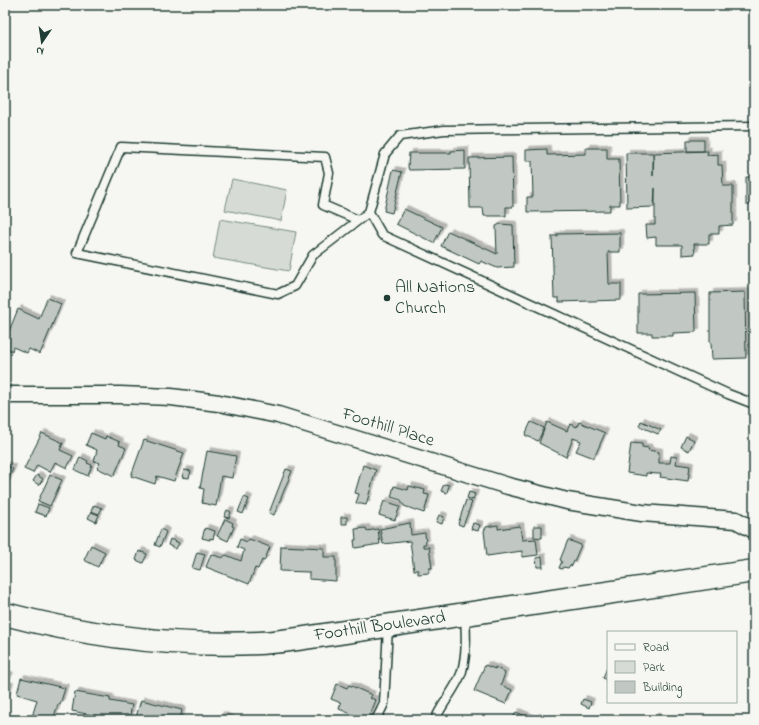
<svg xmlns="http://www.w3.org/2000/svg" width="759" height="725" font-family="'Indie Flower',sans-serif">
<style>
.green{fill:#d6dbd6;stroke:#7a8c85}
.building{fill:#c1c8c3;stroke:#1f3d34;filter:url(#shadow)}
.lines{fill:none;stroke-linecap:round;stroke-linejoin:round}
.service-casing{stroke:#1f3d34;stroke-width:11}
.minor-casing{stroke:#1f3d34;stroke-width:19}
.primary-casing{stroke:#1f3d34;stroke-width:25}
.service{stroke:#f6f6f2;stroke-width:8}
.minor{stroke:#f6f6f2;stroke-width:16}
.primary{stroke:#f6f6f2;stroke-width:22}
.poi-dot{fill:#1f3d34;stroke:#f6f6f2;stroke-width:1.5}
.labels{text-anchor:middle;dominant-baseline:central;stroke-width:4;stroke-linejoin:round;paint-order:stroke}
.poi-label{font-size:18px;fill:#1f3d34;stroke:#f6f6f2;text-anchor:start}
.street-label{font-size:18px;fill:#1f3d34;stroke:#f6f6f2}
</style>
<defs>
<filter id="shadow"><feDropShadow dx="3.5" dy="-3.5" stdDeviation="0" flood-color="#0004"/></filter>
</defs>
<rect width="100%" height="100%" fill="#f6f6f2"/>
<filter id="ink" filterUnits="userSpaceOnUse"><feTurbulence type="fractalNoise" baseFrequency=".025" numOctaves="2"/><feDisplacementMap in="SourceGraphic" scale="8" xChannelSelector="R" yChannelSelector="G"/><feConvolveMatrix kernelMatrix="1 2 1 2 8 2 1 2 1" color-interpolation-filters="sRGB"/></filter>
<g filter="url(#ink)">
<path class="green" d="M232,179L287,190L281,221L225,210Z
M220,219L296,232L289,271L213,258Z"/>
<path class="building" d="M687,140H704V151H687Z
M586,148H607V159H619L620,205H610V211L527,212V197H533L532,161H526V150L547,149V155L586,154Z
M465,150V169L409,170L408,167L409,153H451V151Z
M708,151L707,155L718,154V165H722L723,186H733V225L719,226V234H709V244H694L695,254L682,255V245H656V237L647,238L646,225H655V188L654,207L627,208L626,153H653V176L654,153Z
M512,157L513,204V207H506V216H484L483,208H470L469,158Z
M393,170L402,172L392,213L384,211Z
M746,177H754V205H746Z
M404,209L442,227L434,243L396,224Z
M752,215H754V228H752Z
M500,224L513,225L514,267L497,268L481,261L479,264L441,246L448,231L497,254L496,226Z
M620,233V252H608L609,284H621V300L559,302V298H554L552,236H558L557,234Z
M745,292L746,358L712,359L711,343H710V293Z
M695,293L696,332L673,333V336H652V333H638V294Z
M47,298L61,304L40,354L29,349L27,353L13,347L12,351L5,348V341L18,309L39,319Z
M641,421L661,430L658,434L639,426Z
M531,422L544,428L538,441L525,435Z
M547,422L567,431L570,424L577,427L579,422L605,433L594,458L576,451L581,441L573,438L566,457L539,443Z
M42,433L63,443L60,450L73,456L67,468L55,462L50,472L37,465L33,473L24,469Z
M91,433L105,439L106,436L120,442L119,445L126,448L114,476L97,468L100,463L94,461L97,450L86,445Z
M686,436L694,440L689,451L681,447Z
M144,440L184,453L174,481L157,476L155,484L131,476Z
M631,443L642,444V447L649,448L648,450L659,452V463H670L671,456L677,457L676,464L690,466L688,481L660,477L661,474H658L646,473V476L627,473Z
M207,451L236,456L232,478L221,476L216,506L202,503L204,489L200,488Z
M80,457L88,461L87,463L92,465L88,476L75,470Z
M5,465L13,469L5,487Z
M363,465L376,470L366,505L356,503L359,494L355,493Z
M286,469L292,471L274,515L269,513Z
M184,470L191,471L189,478L182,477Z
M37,475L43,479L39,485L33,481Z
M50,475L62,480L50,506L38,501Z
M444,484L449,485L447,493L441,491Z
M394,486L408,490L409,486L425,490L424,494L429,495L424,513L404,506L401,500L391,497Z
M469,492L475,494L473,500L467,498Z
M244,497L249,499L243,514L238,512Z
M466,500L472,502L463,526L458,524Z
M384,501L400,506L395,520L379,515Z
M38,504L49,508L46,516L35,512Z
M94,505L102,508L99,514L91,511Z
M227,510L231,512L229,518L224,517Z
M91,512L99,515L96,522L88,518Z
M439,515L444,517L442,524L436,522Z
M341,517H347V524H341Z
M225,519L233,523L232,526L234,527L228,541L217,536Z
M410,523L411,535L425,533L426,544H423V547H429L432,568H429V573L418,574V570H414L410,541L383,544L380,529Z
M473,523L480,525L478,531L471,529Z
M498,525V529L520,526L522,540L536,539L538,555L522,557V551L487,556L484,531L486,527Z
M534,526H542V538L534,537Z
M205,528L215,531L213,539L210,538V540L202,538Z
M366,528L367,531L378,529L380,544L355,548L354,540H356L355,529Z
M161,529L166,532L160,547L155,545Z
M170,539L179,543L176,549L168,545Z
M240,539L247,542L249,539L270,547L264,561L262,560L258,569L255,568L249,584L206,567L211,554L222,558L226,555L241,561L244,550L237,547Z
M568,540L581,545L572,566L570,565L568,568L563,567L562,569L559,568L562,561L560,560Z
M91,545L105,552L98,567L84,560Z
M281,546L324,548V557H336V581L309,579V572L280,571Z
M139,551L147,554L143,563L136,560Z
M197,552L205,554L200,570L192,568Z
M542,557L543,567H537L536,558Z
M485,665L495,669V667L505,673L501,685L512,690L506,704L474,691Z
M608,665V680L603,678Z
M5,674L10,676L6,683H5Z
M21,678L65,688L60,705L58,704L53,720H44L32,717L37,700L17,694Z
M337,684L347,688L349,685L372,695L370,698L376,700L368,720H355L353,719L354,715L339,709L341,703L331,699Z
M5,685L10,686L5,701Z
M75,692L110,698V701L132,705L129,720L107,717V718L72,711Z
M583,699L591,702L589,708L581,704Z
M141,700L182,710L180,720H149L136,717Z
M516,712L535,720L536,717L542,720H512Z
M220,715L232,720H218Z
M655,716L664,720H654Z"/>
<g class="lines">
<g class="service-casing">
<path id="service" d="M754,126L444,130L400,136L385,154L369,212L382,235L728,394L754,404
M358,220L323,205L329,173L325,157L121,147L77,253L278,294L295,286L313,255L369,212
M376,720L384,704L388,627
M435,720C441,705 459,684 462,671C467,653 466,633 465,615"/>
</g>
<g class="minor-casing">
<path id="minor" d="M5,395H120L171,397L219,403L278,415L508,486L567,501L642,513L736,520L754,530"/>
</g>
<g class="primary-casing">
<path id="primary" d="M5,614C88,636 173,647 259,643C281,642 303,638 325,635L754,571"/>
</g>
<use href="#service" class="service"/>
<use href="#minor" class="minor"/>
<use href="#primary" class="primary"/>
</g>
</g>
<circle class="poi-dot" cx="387" cy="298" r="4"/>
<g class="labels">
<g class="poi-label">
<text x="395" y="288">All Nations<tspan x="395" dy="21">Church</tspan></text>
</g>
<g class="street-label">
<text transform="translate(388 428) rotate(17)">Foothill Place</text>
<text transform="translate(380 627) rotate(-8)">Foothill Boulevard</text>
</g>
</g>
<rect width="759" height="725" fill="none" stroke="#f6f6f2" stroke-width="20"/>
<rect x="10" y="10" width="739" height="705" fill="none" stroke="#1f3d34" stroke-width="1.5" filter="url(#ink)"/>
<rect x="607" y="631" width="130" height="72" fill="#f6f6f2" stroke="#a0aca6"/>
<rect x="615" y="644" width="20" height="6" fill="#f6f6f2" stroke="#a0aca6"/>
<text x="643" y="651" font-size="12" fill="#1f3d34">Road</text>
<rect x="615" y="661" width="20" height="12" fill="#d6dbd6" stroke="#a0aca6"/>
<text x="643" y="671" font-size="12" fill="#1f3d34">Park</text>
<rect x="615" y="681" width="20" height="12" fill="#c1c8c3" stroke="#a0aca6"/>
<text x="643" y="691" font-size="12" fill="#1f3d34">Building</text>
<g transform="translate(42 42) rotate(193)" stroke="#f6f6f2" stroke-width="3" paint-order="stroke">
<path d="M0-3L7 15L0 10L-7 15Z" fill="#1f3d34"/>
<text y="-6" font-size="11" font-weight="bold" text-anchor="middle" fill="#1f3d34">N</text>
</g>
</svg>
